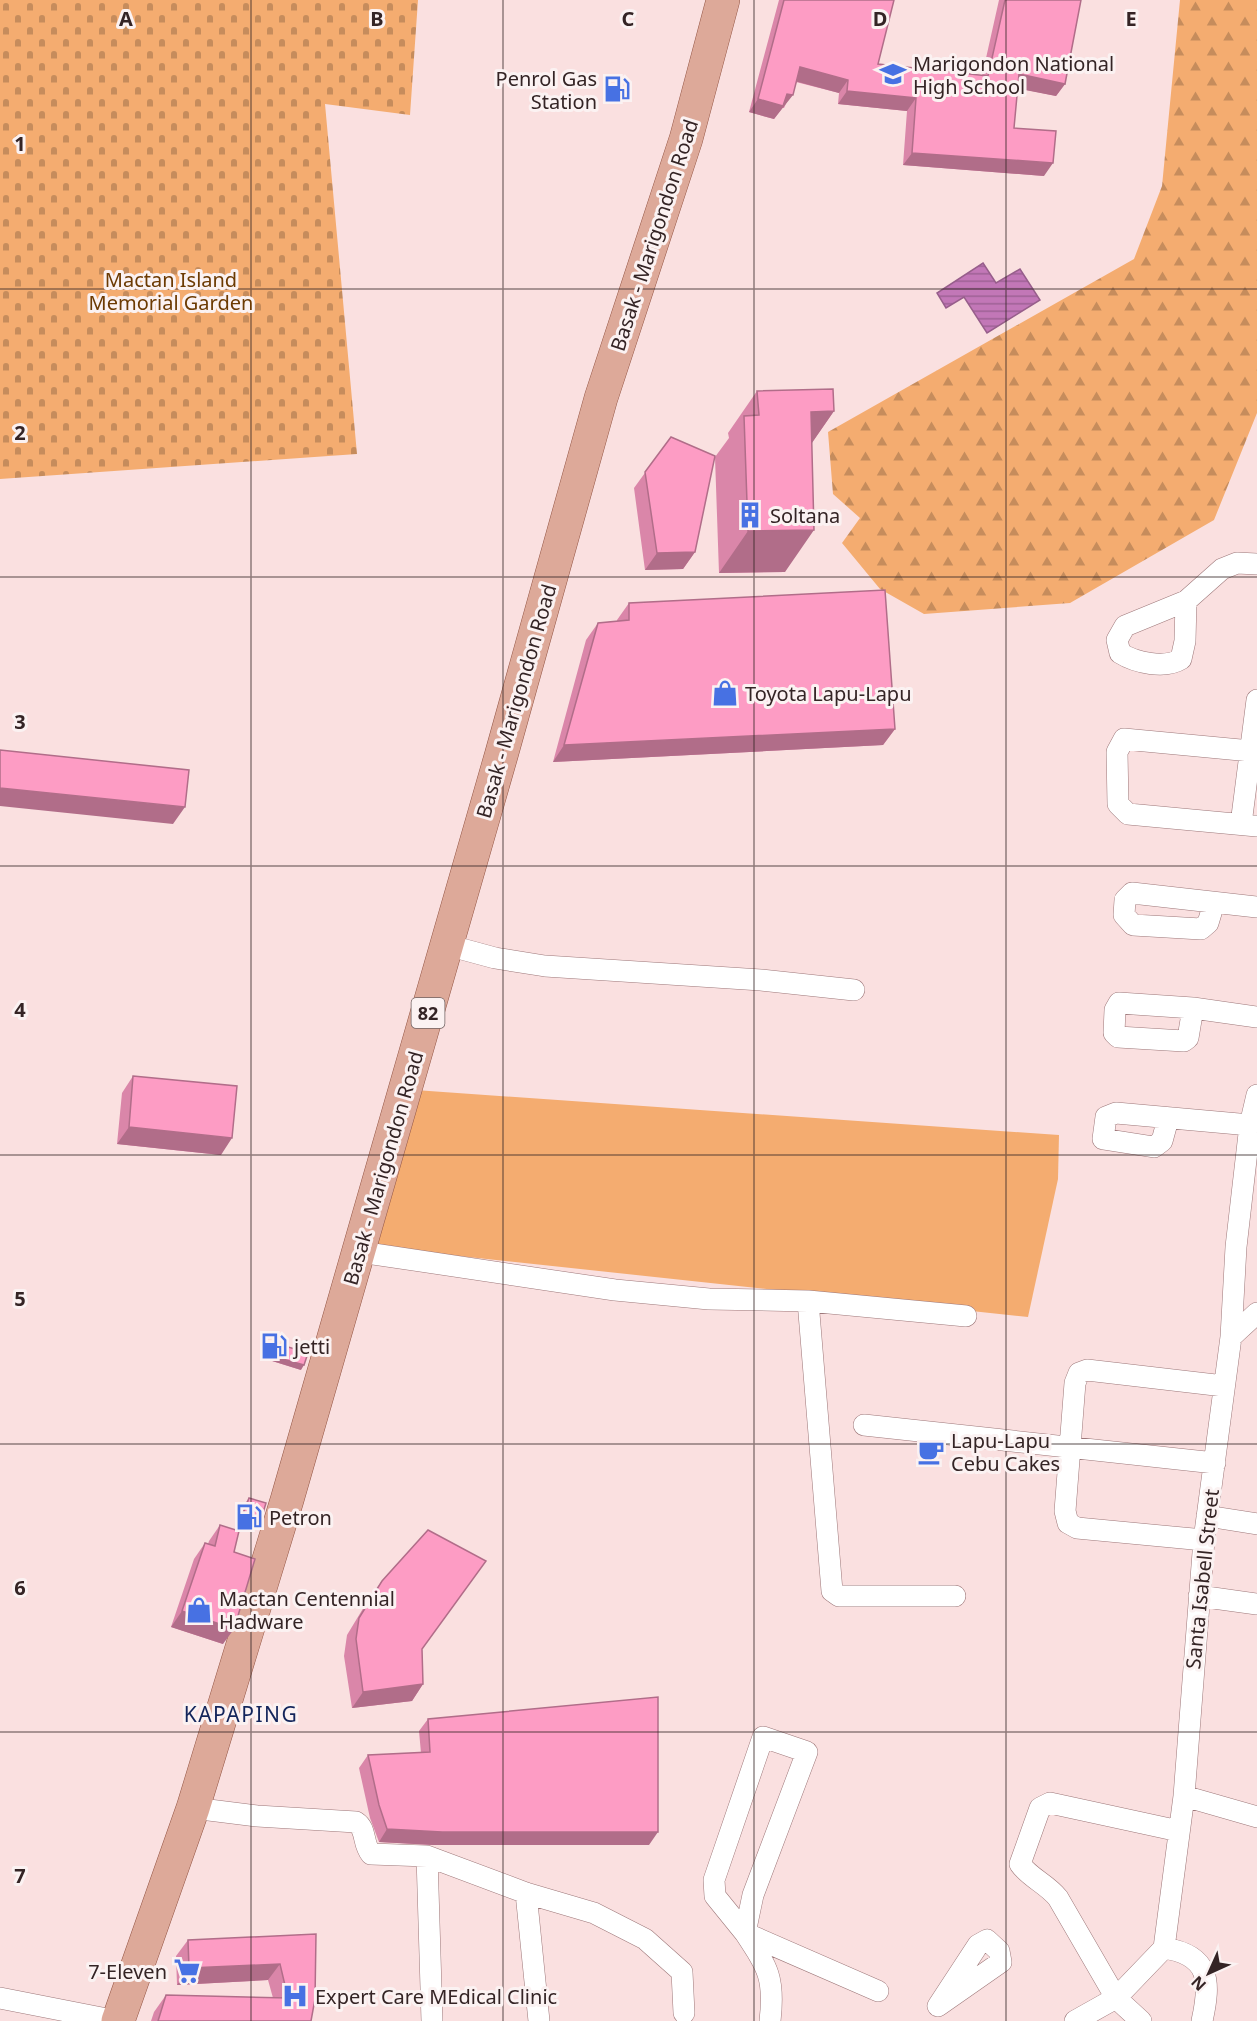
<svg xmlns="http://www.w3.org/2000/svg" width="1257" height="2021" font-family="'Noto Sans',sans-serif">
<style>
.grass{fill:#f4ac70}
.forest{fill:url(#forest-firs)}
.cemetery{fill:url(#cemetery-stones)}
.water{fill:url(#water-rules);stroke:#975e8b;stroke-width:1.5}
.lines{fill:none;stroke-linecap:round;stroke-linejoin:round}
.minor-casing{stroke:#9d7779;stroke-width:22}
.primary-casing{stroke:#935544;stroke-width:34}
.minor{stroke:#fff;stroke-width:21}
.primary{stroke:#dda999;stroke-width:33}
.wall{fill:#da86a9}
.shaded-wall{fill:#b16d89}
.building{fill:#fd9cc4;stroke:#b16d89;stroke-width:1.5}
.grid{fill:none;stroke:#342425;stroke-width:1.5;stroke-opacity:0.55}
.labels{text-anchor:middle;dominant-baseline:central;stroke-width:6;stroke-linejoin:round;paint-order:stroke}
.shield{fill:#fbf2f2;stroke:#706262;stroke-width:1.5}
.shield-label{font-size:18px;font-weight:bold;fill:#342425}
.poi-label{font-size:20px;fill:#342425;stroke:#fbf2f2;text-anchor:start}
.street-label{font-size:20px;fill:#342425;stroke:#fbf2f2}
.park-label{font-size:20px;fill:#6c3a02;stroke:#fbf2f2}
.neighbourhood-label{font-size:21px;letter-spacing:1.5px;fill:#13255b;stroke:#fbf2f2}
.grid-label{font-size:20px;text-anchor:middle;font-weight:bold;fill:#342425;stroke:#fbf2f2;stroke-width:6;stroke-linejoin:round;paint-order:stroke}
</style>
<defs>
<pattern id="forest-firs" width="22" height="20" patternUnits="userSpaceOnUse" patternTransform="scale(1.5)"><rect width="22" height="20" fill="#f4ac70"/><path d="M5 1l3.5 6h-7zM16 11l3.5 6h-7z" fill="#c68c5c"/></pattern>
<pattern id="cemetery-stones" width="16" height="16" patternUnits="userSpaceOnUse" patternTransform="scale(1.5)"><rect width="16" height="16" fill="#f4ac70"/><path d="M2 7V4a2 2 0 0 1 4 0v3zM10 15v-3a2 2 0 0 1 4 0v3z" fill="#c68c5c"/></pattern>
<pattern id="water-rules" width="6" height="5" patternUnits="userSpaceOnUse" patternTransform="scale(1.5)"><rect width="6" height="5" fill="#c277b7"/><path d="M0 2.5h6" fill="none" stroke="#9e6195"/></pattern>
</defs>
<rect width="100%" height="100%" fill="#fae0e0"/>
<path class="grass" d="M415,1090L1059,1135L1058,1179L1028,1317L375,1247Z"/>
<path class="forest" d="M1180,0H1257V413L1214,520L1070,603L924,614L880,589L842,543L860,518L833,494L828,432L1134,259L1162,186Z"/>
<path class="cemetery" d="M0,0H418L410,115L325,104L357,454L0,479Z"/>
<path class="water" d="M983,263L996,283L1020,269L1040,300L987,333L964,297L946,308L937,293Z"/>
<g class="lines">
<g class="minor-casing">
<path id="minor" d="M1186,601L1185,641L1181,659C1165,669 1136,663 1120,653L1117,640L1125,626L1186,601L1222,569L1237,563L1257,564
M1251,751L1124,739L1117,752L1118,804L1128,814L1257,826
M1241,824L1257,700
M1214,903L1208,923L1201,929L1133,925L1124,915L1125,900L1132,893L1257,907
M447,945L495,958L545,966L761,980L854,990
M1193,1008L1188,1038L1184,1041L1118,1037L1114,1033L1115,1010L1119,1003L1193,1008L1257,1017
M1168,1119L1162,1141L1154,1147L1103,1139L1106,1117L1116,1113L1250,1125
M360,1252L615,1290L709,1299L808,1301L966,1316
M808,1301L832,1591L839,1596H955
M1231,1337L1257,1313
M864,1425L1215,1463
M1207,1516L1257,1524
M1204,1540L1077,1528L1068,1523L1065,1511L1075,1383L1079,1373L1087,1370L1224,1386
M1199,1596L1257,1604
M1184,1796L1257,1817
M193,1808L257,1816L356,1822C367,1829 362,1843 371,1854L427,1856L526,1893L594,1913L645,1939L682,1972L684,2013
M427,1856L432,2021
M526,1893L539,2021
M987,1940L999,1951L1001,1962L938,2006L978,1945Z
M1164,1948C1210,1955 1211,1981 1202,2021
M0,1998L117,2021
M770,2021C775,1978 768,1968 745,1933L753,1895L807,1752L763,1737L714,1880L715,1896L745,1933L878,1991
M1075,2021L1116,1998L1164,1948L1184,1796L1204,1540L1231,1337L1236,1247L1250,1125L1257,1095
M1141,2021L1116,1998L1058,1898C1047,1884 1030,1878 1020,1864L1040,1808L1050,1803L1179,1831"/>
</g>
<g class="primary-casing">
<path id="primary" d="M118,2021L193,1808L287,1500L501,756L601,398L686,139L723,0"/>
</g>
<use href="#minor" class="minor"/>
<use href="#primary" class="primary"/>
</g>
<path class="wall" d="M779,0H894L878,64L982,76L999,0H1081L1065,84L1056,96L1017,88L1014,128L1044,176L903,165L907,111L838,104L839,93L796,82L784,108H782L774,119L749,112Z
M757,391L834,411L811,444L785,572L719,573L715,457L729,438L728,433Z
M671,437L695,552L683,569L645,570L634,488Z
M629,603L895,729L883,745L553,762L586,640L598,623L617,621V620Z
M133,1076L221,1155L117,1144L122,1093Z
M275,1343L301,1370L269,1360L272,1348Z
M249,1498L257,1528L239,1522L246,1502Z
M220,1525L234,1552L223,1644L171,1627L194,1559L205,1543L208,1544L209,1541Z
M382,1581L422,1649L423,1684L412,1701L352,1708L344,1656L347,1635L370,1597Z
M428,1719L649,1845H433L379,1842L370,1818L359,1768L368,1755L421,1753L419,1731Z
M316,1934L311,2021H151L154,2012L166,1995L273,1998L268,1980L177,1985L176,1956L188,1940Z"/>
<path class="shaded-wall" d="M800,67L848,80L839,93L791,80Z
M1019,74L1065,84L1056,96L1010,87Z
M847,91L916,98L907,111L838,104Z
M787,94L793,95L774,119L749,112L758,99Z
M912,153L1053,163L1044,176L903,165Z
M834,411L805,453L811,412Z
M814,530L785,572L719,573L748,531Z
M695,552L683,569L645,570L657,553Z
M895,729L883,745L553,762L564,745Z
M0,788L185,807L173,824L0,806Z
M129,1127L232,1138L221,1155L117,1144Z
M272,1356L304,1365L301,1370L269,1360Z
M242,1517L260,1523L257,1528L239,1522Z
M182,1611L234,1629L223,1644L171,1627Z
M423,1684L412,1701L352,1708L363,1692Z
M387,1829L658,1832L649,1845H433L379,1842Z
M280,1964L268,1980L177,1985L189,1968Z"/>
<path class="building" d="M784,0H894L878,64L988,76L1005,0H1081L1065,84L1019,74L1014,128L1056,131L1053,163L912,153L916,98L847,91L848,80L800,67L793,95L787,94L783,106L758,99Z
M833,389L834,411L811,412L814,530L748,531L744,416L759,415L757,391Z
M671,437L715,456L695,552L657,553L645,472Z
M885,590L895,729L564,745L598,623L629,620V603Z
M0,750L189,770L185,807L0,788Z
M133,1076L237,1086L232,1138L129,1127Z
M275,1343L308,1353L304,1365L272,1356Z
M249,1498L266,1503L260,1523L242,1517Z
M220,1525L239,1531L234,1552L255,1559L234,1629L182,1611L205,1543L215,1546Z
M428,1530L486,1561L422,1649L423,1684L363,1692L356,1639L359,1618L382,1581Z
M658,1697V1832H442L387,1829L379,1805L368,1755L430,1752L428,1719Z
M316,1934L315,1999L311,2021H158L166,1995L288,1998L280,1964L189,1968L188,1940Z"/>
<path class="grid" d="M251,0V2021M503,0V2021M754,0V2021M1006,0V2021M0,289H1257M0,577H1257M0,866H1257M0,1155H1257M0,1444H1257M0,1732H1257"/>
<defs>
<g id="school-bare" transform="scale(2.07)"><path d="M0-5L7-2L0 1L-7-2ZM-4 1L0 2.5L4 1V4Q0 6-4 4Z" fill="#4771e3" stroke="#fbf2f2" stroke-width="2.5" paint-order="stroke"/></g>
<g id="fuel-bare" transform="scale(2.07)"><path d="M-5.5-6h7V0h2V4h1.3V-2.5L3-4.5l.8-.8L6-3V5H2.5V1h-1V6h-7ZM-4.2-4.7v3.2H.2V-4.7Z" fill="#4771e3" stroke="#fbf2f2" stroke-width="2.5" paint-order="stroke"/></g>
<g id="building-bare" transform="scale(2.07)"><path d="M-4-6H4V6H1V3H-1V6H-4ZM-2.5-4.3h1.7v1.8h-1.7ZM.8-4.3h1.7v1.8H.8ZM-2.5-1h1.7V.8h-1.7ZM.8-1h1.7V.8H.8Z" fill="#4771e3" stroke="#fbf2f2" stroke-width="2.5" paint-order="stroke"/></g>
<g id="shop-bare" transform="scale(2.07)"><path d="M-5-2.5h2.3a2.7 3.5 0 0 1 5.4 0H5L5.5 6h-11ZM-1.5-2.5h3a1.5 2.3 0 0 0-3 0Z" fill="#4771e3" stroke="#fbf2f2" stroke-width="2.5" paint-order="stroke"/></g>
<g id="cafe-bare" transform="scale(2.07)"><path d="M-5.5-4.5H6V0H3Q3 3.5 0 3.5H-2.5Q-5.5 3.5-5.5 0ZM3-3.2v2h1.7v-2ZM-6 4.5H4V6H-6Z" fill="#4771e3" stroke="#fbf2f2" stroke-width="2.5" paint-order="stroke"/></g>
<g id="supermarket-bare" transform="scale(2.07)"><path d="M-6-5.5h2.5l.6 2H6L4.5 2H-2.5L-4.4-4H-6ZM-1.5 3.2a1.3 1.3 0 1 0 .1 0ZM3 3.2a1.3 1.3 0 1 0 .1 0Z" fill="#4771e3" stroke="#fbf2f2" stroke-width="2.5" paint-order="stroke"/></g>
<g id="hospital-bare" transform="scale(2.07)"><path d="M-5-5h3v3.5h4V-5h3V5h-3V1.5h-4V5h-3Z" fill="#4771e3" stroke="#fbf2f2" stroke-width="2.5" paint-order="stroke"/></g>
</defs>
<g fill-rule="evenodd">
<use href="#school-bare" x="893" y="74"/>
<use href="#fuel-bare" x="617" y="89"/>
<use href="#building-bare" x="750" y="515"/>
<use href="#shop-bare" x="725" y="693"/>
<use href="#fuel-bare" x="274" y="1346"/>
<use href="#cafe-bare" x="931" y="1452"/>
<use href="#fuel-bare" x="249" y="1517"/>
<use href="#shop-bare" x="199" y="1610"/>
<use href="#supermarket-bare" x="187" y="1971"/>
<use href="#hospital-bare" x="295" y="1996"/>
</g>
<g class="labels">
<rect class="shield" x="411.5" y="998" width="33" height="30" rx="4.5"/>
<g class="shield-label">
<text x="428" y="1013">82</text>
</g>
<g class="poi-label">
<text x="913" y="63">Marigondon National<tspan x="913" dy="23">High School</tspan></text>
<text x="597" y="78" text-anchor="end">Penrol Gas<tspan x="597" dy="23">Station</tspan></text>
<text x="770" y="515">Soltana</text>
<text x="745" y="693">Toyota Lapu-Lapu</text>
<text x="294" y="1346">jetti</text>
<text x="951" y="1440">Lapu-Lapu<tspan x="951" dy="23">Cebu Cakes</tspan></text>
<text x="269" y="1517">Petron</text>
<text x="219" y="1598">Mactan Centennial<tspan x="219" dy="23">Hadware</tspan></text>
<text x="167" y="1971" text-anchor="end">7-Eleven</text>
<text x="315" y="1996">Expert Care MEdical Clinic</text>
</g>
<g class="street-label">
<text transform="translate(654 235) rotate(-72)">Basak - Marigondon Road</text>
<text transform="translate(516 701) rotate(-74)">Basak - Marigondon Road</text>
<text transform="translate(383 1168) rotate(-74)">Basak - Marigondon Road</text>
<text transform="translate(1202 1579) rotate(-84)">Santa Isabell Street</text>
</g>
<g class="park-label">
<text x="171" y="279">Mactan Island<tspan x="171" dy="23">Memorial Garden</tspan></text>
</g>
<g class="neighbourhood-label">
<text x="241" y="1714">KAPAPING</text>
</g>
</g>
<g class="grid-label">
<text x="126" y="26">A</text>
<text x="377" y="26">B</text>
<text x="628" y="26">C</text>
<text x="880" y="26">D</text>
<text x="1131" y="26">E</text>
<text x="20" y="151">1</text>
<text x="20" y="440">2</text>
<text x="20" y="729">3</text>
<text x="20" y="1017">4</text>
<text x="20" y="1306">5</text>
<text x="20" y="1595">6</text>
<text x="20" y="1883">7</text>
</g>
<g transform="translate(1209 1973) rotate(225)" stroke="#fbf2f2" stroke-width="4.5" paint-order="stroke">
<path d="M0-4.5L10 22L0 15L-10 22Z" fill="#342425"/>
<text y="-9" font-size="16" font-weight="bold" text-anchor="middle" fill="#342425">N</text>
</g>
</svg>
